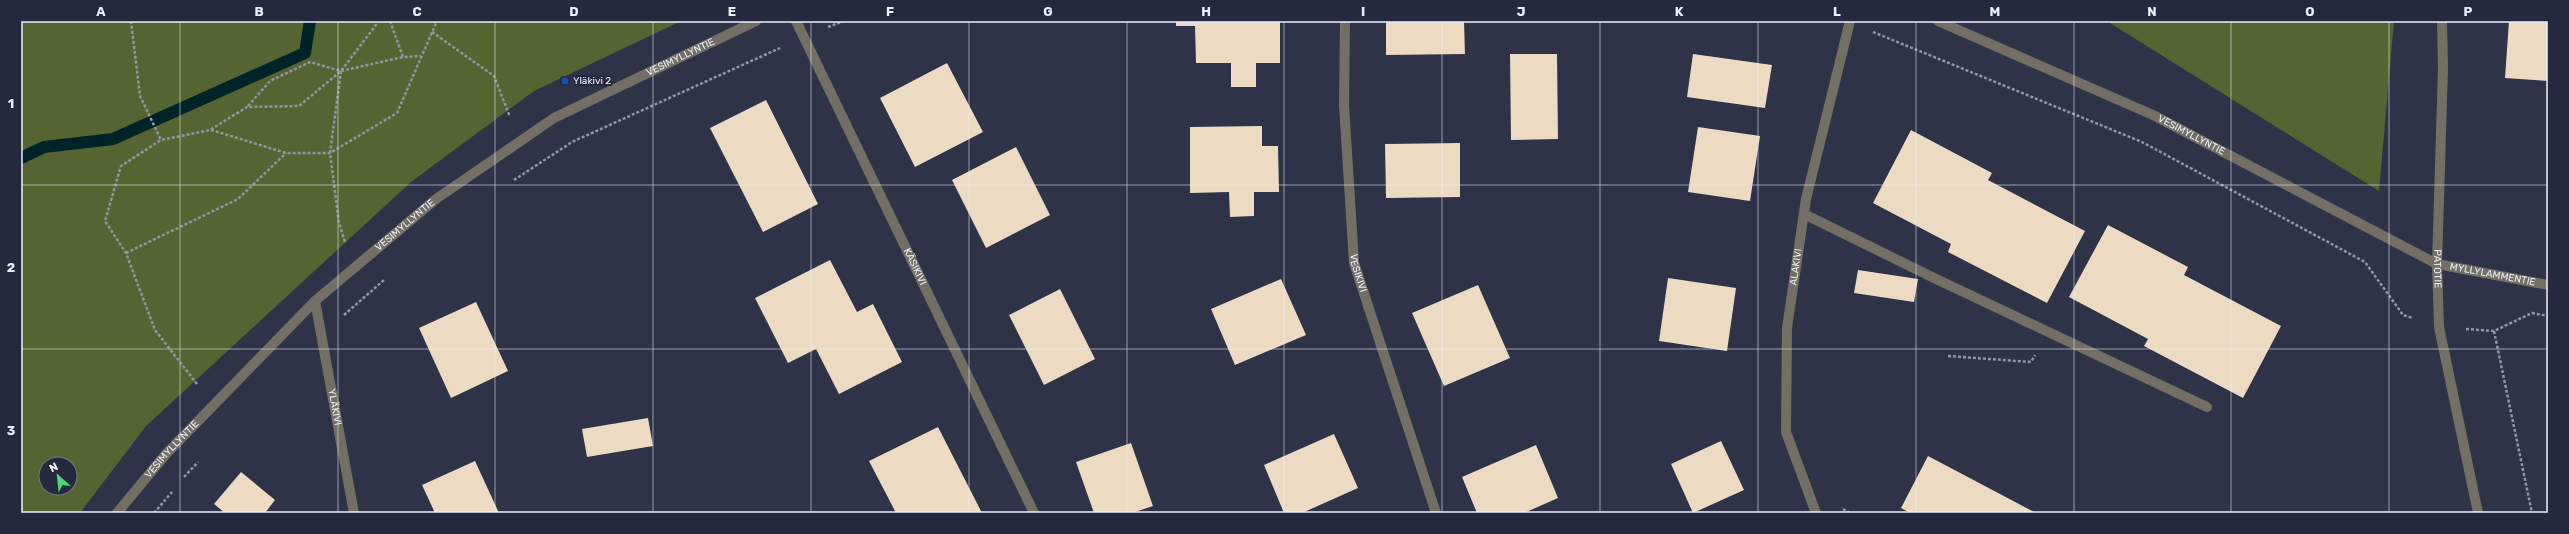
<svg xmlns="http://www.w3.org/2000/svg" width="2569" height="534" font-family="Rubik,sans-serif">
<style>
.green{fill:#556531;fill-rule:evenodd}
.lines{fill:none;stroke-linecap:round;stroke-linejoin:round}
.stream{stroke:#002229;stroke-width:12}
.building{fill:#ecdac2}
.path{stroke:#9296a7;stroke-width:2.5;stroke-dasharray:3 2;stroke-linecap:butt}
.minor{stroke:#746f65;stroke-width:10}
.grid{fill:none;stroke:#ecf0fd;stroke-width:1;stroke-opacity:0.55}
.transit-dot{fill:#1a4fb4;stroke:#24293d;stroke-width:1.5}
.labels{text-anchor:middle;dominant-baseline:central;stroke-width:4;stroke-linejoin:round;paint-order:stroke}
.street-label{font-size:10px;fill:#ecf0fd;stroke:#24293d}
.poi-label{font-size:10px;fill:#ecf0fd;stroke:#24293d;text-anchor:start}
.neatline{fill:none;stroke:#ecf0fd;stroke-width:1.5}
.grid-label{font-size:13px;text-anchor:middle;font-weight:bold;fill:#ecf0fd}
</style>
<rect width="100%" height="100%" fill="#2e3348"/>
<path class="green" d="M21,21H681L534,91L411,182L146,426L80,513H21ZM46,464H70V488H46Z
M2110,21H2394L2379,191L2110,23Z"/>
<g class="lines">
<path class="stream" d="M21,158L44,147L113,139L305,53L310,21"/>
</g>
<path class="building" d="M1176,21H1280V63H1256V87H1231V63H1196L1195,26H1176Z
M1386,21H1464L1465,54L1386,55Z
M2509,21H2548V81L2505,78Z
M1510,54H1557L1558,139L1511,140Z
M1693,54L1772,65L1765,108L1687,97Z
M947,63L983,132L915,167L880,98Z
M766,100L818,204L763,232L710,128Z
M1262,126V146H1278L1279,192H1254V216L1230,217L1229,192L1190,193V127Z
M1698,127L1760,136L1750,201L1688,192Z
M1911,130L1992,173L1988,180L2085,231L2047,303L1948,252L1951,244L1873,203Z
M1460,143V197L1386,198L1385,144Z
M1016,147L1050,215L986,248L952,180Z
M2108,225L2188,267L2184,275L2281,326L2243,398L2144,346L2148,339L2069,297Z
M830,260L857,312L873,304L902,362L839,394L816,349L788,363L755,298Z
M1858,270L1918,279L1914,302L1854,293Z
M1668,278L1736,288L1727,351L1659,341Z
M1281,279L1306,335L1235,365L1211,309Z
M1478,285L1510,358L1444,386L1412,313Z
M1060,289L1095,359L1044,385L1009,315Z
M476,302L508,371L451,398L419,328Z
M648,418L653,446L587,457L582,429Z
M938,427L982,513H896L869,461Z
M1334,434L1358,488L1302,513H1284L1264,465Z
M1721,441L1744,490L1693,513L1671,464Z
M1131,443L1153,506L1132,513H1094L1076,462Z
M1536,445L1558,498L1524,513H1477L1462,477Z
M1928,456L2036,513H1910L1901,508Z
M475,461L499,513H435L422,485Z
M241,472L275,500L265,513H225L214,504Z"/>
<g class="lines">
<path class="path" d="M131,21L140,96L161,140
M390,21L403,57
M828,27L844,21
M432,32L494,76L510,117
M1873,32L2142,142L2365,262L2403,315L2413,318
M341,71L330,153L339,223L345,242
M248,106L270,81L310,62L341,71L403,57L421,56
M211,130L286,153H330L397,113L437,21
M514,180L572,142L780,48
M126,253L238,199L286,153
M344,315L384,280
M2466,329L2494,331L2532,313L2548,316
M2494,331L2532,513
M1948,356L2031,362L2035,355
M197,384L155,330L126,253L105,221L121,166L161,140L210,130L247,107L299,106L341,71L379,21
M184,477L198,462
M1843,509L1850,513
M154,513L172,492"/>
<g class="minor">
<path id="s1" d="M796,21L1034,513"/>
<path id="s2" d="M1345,21L1344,105L1354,263L1436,513"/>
<path id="s3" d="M1938,21L2153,115L2437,264L2548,285"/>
<path id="s4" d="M2442,21L2443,68L2437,264L2439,327L2478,513"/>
<path d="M1804,214L1934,278L2207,407"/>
<path id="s5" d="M315,301L354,513"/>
<path id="s6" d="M117,513L166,454L315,301L436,199L554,118L756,21"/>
<path id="s7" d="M1816,513L1786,432L1787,328L1806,199L1850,21"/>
</g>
</g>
<path class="grid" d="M180,21V513M338,21V513M495,21V513M653,21V513M811,21V513M969,21V513M1127,21V513M1284,21V513M1442,21V513M1600,21V513M1758,21V513M1916,21V513M2074,21V513M2231,21V513M2389,21V513M21,185H2548M21,349H2548"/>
<rect class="transit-dot" x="561" y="77" width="8" height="8" rx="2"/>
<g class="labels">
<g class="street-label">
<text stroke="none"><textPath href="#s6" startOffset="732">VESIMYLLYNTIE</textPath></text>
<text stroke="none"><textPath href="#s3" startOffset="278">VESIMYLLYNTIE</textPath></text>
<text stroke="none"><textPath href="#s6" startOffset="408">VESIMYLLYNTIE</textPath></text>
<text stroke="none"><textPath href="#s1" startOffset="273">KÄSIKIVI</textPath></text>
<text stroke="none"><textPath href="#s7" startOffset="252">ALAKIVI</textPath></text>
<text stroke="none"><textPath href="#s4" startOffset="248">PATOTIE</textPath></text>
<text stroke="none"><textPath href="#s2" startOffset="253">VESIKIVI</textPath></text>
<text stroke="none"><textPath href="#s3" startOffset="612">MYLLYLAMMENTIE</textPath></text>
<text stroke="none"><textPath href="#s5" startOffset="108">YLÄKIVI</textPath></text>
<text stroke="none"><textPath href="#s6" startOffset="84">VESIMYLLYNTIE</textPath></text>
</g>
<g class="poi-label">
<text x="573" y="81">Yläkivi 2</text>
</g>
</g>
<rect width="2569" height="534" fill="none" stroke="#24293d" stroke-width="44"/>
<g transform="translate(58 476) rotate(333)"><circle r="19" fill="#24293d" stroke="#74798a"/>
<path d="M0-3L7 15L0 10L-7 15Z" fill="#4bd677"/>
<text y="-6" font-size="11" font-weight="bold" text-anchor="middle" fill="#ecf0fd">N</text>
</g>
<rect x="22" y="22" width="2525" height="490" class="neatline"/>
<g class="grid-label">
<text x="101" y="16">A</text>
<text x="259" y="16">B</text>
<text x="417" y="16">C</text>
<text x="574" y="16">D</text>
<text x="732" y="16">E</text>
<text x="890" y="16">F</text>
<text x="1048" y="16">G</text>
<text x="1206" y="16">H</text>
<text x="1363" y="16">I</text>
<text x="1521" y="16">J</text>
<text x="1679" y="16">K</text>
<text x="1837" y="16">L</text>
<text x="1995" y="16">M</text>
<text x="2152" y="16">N</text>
<text x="2310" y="16">O</text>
<text x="2468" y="16">P</text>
<text x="11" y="108">1</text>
<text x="11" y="272">2</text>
<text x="11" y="435">3</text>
</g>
</svg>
